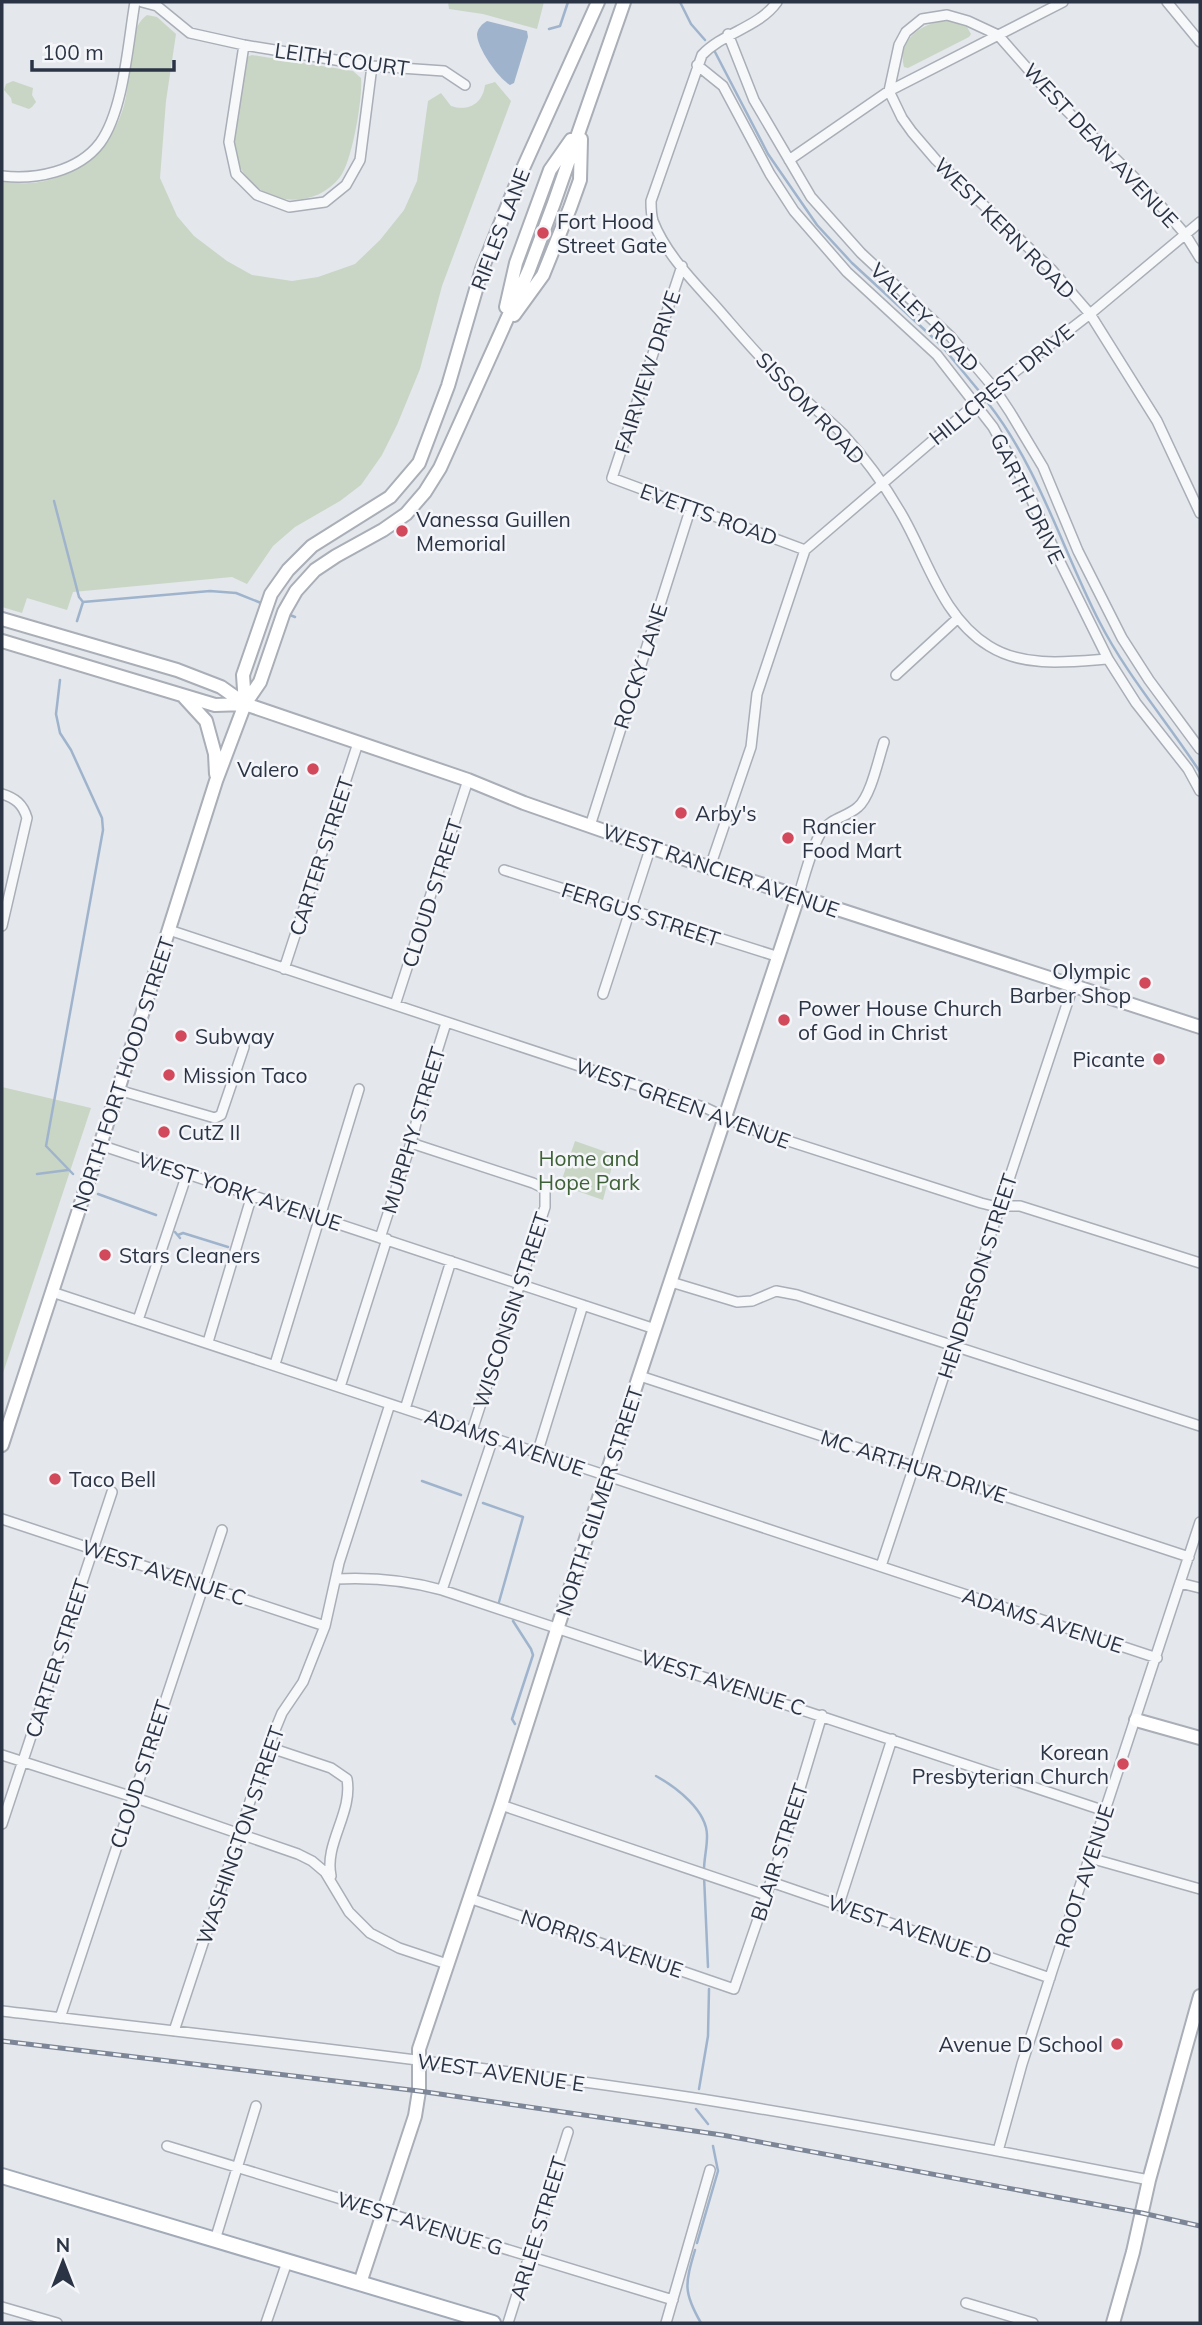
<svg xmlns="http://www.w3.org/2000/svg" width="1202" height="2325" font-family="Mulish,sans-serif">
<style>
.green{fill:#c9d6c5}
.water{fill:#9fb4cc}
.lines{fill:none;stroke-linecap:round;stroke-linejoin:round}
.stream{stroke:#9fb4cc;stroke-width:2.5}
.street-casing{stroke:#a9aeb7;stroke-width:12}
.secondary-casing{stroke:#a9aeb7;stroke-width:16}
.primary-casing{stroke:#a3abb8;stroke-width:18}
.street{stroke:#f7f8fa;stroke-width:9}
.secondary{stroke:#fff;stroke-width:12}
.primary{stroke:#fff;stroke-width:14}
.rail-casing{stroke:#7d8696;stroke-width:5}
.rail{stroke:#f4f6f9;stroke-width:2.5;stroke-dasharray:8;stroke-linecap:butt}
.poi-dot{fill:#d1495b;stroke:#f4f6f9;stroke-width:2.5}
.labels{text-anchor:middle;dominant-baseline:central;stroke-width:5;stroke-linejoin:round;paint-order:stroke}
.street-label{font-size:21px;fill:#2b3445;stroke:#f4f6f9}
.poi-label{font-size:21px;fill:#2b3445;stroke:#f4f6f9;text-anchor:start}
.park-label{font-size:21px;fill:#3f6138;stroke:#f4f6f9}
</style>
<rect width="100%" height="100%" fill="#e4e7ec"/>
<path class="green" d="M448,2H544L537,29L483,14L449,9Z
M147,15L157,17L176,34L166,101L160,178L177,216L194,236L227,261L252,275L292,281L318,277L355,264L380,240L404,210L417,181L428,101L441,93L451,106C469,112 483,103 485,85L495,82L511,101L442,286L420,369L397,425L382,455L361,485L340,501L295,527L273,546L247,584L232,577L73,592L67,610L27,598L22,613L2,607V182C11,182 20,184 29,183C68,182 106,153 120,117C127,101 128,82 130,64C133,46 131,27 147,15Z
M950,21L967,27L971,34L969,37L908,68L904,67C896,39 925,20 950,21Z
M252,55L353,71L361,78C363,97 352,162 340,177C309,217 246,201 235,153C229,128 241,89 245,63L247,57Z
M13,81L33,88L32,95L36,102L32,107L29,109L12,103L11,98L4,90L6,84Z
M2,1087L91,1108L2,1376Z
M575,1141L615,1155L603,1200L560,1185Z"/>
<path class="water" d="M487,21L527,31L528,37L514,83L510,85C498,78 477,48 477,34C478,28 482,24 487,21Z"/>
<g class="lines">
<path class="stream" d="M680,2L691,24L705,40
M549,29L560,26L568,2
M715,52L768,154L817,225L852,263L941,345L979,391
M988,403C1039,468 1062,549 1099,621C1127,676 1167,721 1200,772
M54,501L79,597L83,602
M290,615L295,617
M77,621L83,602L210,591L236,593L261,603
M60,680L56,714L60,733L71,750L102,818L103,830L46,1146L73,1174
M37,1174L68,1170
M98,1194L156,1215
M175,1232L180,1238
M178,1235L183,1233L228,1247
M422,1481L461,1495
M483,1503L523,1517L499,1602
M513,1621L531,1649L533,1655L512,1719L515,1724
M656,1776C676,1787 708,1811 707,1837C707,1848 704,1859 704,1870
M704,1876L708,1967
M699,2089L708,2036L709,1989
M696,2109L708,2124
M697,2243L718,2171L713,2146
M695,2250C685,2284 683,2292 701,2323"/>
<g class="street-casing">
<path id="street" d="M142,2L157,6L190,33L244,45L372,66L444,71L465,85
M777,2C758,28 724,32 702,55L651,201C651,208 651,214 653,221C666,255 696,284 719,310C739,333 758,356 780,377C800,397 823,414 843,434C865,458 886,487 902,515C928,560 942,617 989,646C1024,668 1069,662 1108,659
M1167,2L1200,42
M728,34L754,100L811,197L861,253L951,337L994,388L1010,412L1043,467L1078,551L1122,638L1149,680L1200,749
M244,45L229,142L236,174L257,195L289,207L325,202L346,185L360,160L372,66
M697,65L723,86L770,174L794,211L847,272L937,355L993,427L1023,481L1059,560L1108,659L1136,703L1188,769L1200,791
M789,160L889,91L1063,2
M2,176C35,180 78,172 100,143C124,110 128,42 135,2
M1200,258L1185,234L1147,190L1049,93L998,35L968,21L947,15L922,19L906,32L899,45L889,91L902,118L912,132L936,160L1051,269L1090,314L1157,421L1200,513
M682,266L612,478L805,550
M805,550L994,388L1090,314L1200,222
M896,675L958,618
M2,794C15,798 23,804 27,818L2,926
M590,826L691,507
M710,867L751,747L757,694L805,550
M504,870L779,957
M798,897C804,879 812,845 822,831C831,818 847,817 858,807C871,796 878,760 884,742
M169,930L706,1108L748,1128L981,1203L993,1206H1020L1200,1263
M284,969L358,743
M603,994L651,846
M395,1005L468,780
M118,1090L215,1118L221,1115L244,1047
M411,1143L533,1183L545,1189V1207L472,1431
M100,1145L655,1329
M380,1238L411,1143L423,1096L446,1023
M671,1282L737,1302L752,1301L776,1291L797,1295L1200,1426
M52,1292L1157,1658
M138,1320L187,1174
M208,1342L252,1195
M275,1364L359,1089
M640,1376L1189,1557
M340,1387L387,1239
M405,1409L451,1261
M537,1454L583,1305
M2,1519L325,1626
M881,1566L1073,986
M336,1579C374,1577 406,1580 442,1590L1105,1811
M1180,1583L1200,1588
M442,1590L493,1438
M268,1747L331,1768L347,1779C353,1813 324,1843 331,1876
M2,1755L133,1797L298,1854L312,1861L325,1872L349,1912L370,1933L399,1948L447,1964
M501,1805L766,1895
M2,1824L112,1492
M1090,1858L1200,1889
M771,1882L1050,1978
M469,1898L734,1989L780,1855L822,1715
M839,1904L892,1739
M2,2011C235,2038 469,2064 701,2099C851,2123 1000,2151 1149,2180
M60,2018L222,1530
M174,2031L268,1747L282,1713L303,1682L325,1626L339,1563L390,1404
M167,2146L673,2300
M998,2151L1022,2064L1053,1968L1200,1522
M215,2240L256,2106
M966,2303L1033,2323
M2,2307L57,2323
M266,2323L287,2262
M508,2323L568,2132
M666,2323L710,2170"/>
</g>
<g class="secondary-casing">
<path id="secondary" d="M506,307L516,263L550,170L571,140
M514,315L543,275L570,208L580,180L581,139
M2,619L177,670L221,687L245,704L468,780L524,803L699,864L1200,1027
M2,641L215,705L245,704
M184,697L206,721L215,754L216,774
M245,704L243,675L271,594L288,570L312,546L390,497L419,463L448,386L482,269L520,175L598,2
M2,1445L118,1090L216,781L245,704L260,682L284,612L296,591L315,570L336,556L383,530L406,514L425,492L440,468L529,270L554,203L624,2
M1136,1720L1200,1738
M360,2283L415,2116L419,2091V2049L501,1805L606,1476L798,897
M1113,2323L1133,2252L1149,2180L1200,1996"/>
</g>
<g class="primary-casing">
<path id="primary" d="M2,2176L493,2323"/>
</g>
<use href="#street" class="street"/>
<use href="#secondary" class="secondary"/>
<use href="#primary" class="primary"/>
<g class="rail-casing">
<path id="rail" d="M2,2041L419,2091L722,2135L1142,2213L1200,2226"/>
</g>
<use href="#rail" class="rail"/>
</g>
<g class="poi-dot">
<circle cx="543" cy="233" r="7"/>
<circle cx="402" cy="531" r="7"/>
<circle cx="313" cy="769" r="7"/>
<circle cx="681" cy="813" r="7"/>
<circle cx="788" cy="838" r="7"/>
<circle cx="1145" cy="983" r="7"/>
<circle cx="784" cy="1020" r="7"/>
<circle cx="181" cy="1036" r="7"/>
<circle cx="1159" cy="1059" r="7"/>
<circle cx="169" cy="1075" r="7"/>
<circle cx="164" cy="1132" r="7"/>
<circle cx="105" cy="1255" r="7"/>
<circle cx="55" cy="1479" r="7"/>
<circle cx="1123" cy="1764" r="7"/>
<circle cx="1117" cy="2044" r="7"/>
</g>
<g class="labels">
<g class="street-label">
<text transform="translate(342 59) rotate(8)">LEITH COURT</text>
<text transform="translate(1101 145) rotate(47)">WEST DEAN AVENUE</text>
<text transform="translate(1005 228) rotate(45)">WEST KERN ROAD</text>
<text transform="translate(500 229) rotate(-69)">RIFLES LANE</text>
<text transform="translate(925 317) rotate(45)">VALLEY ROAD</text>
<text transform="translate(647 372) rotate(-72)">FAIRVIEW DRIVE</text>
<text transform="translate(1001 384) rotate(-39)">HILLCREST DRIVE</text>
<text transform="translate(811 408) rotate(46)">SISSOM ROAD</text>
<text transform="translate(1028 498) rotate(64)">GARTH DRIVE</text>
<text transform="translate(709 514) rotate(20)">EVETTS ROAD</text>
<text transform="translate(640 666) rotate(-72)">ROCKY LANE</text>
<text transform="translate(321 856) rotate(-72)">CARTER STREET</text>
<text transform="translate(721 870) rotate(19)">WEST RANCIER AVENUE</text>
<text transform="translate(432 893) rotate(-72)">CLOUD STREET</text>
<text transform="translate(641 914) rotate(18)">FERGUS STREET</text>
<text transform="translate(123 1074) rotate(-72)">NORTH FORT HOOD STREET</text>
<text transform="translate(683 1103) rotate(20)">WEST GREEN AVENUE</text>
<text transform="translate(413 1130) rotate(-73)">MURPHY STREET</text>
<text transform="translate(240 1191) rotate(18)">WEST YORK AVENUE</text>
<text transform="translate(977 1276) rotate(-72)">HENDERSON STREET</text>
<text transform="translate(511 1310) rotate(-72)">WISCONSIN STREET</text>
<text transform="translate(505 1442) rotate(19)">ADAMS AVENUE</text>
<text transform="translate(914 1466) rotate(18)">MC ARTHUR DRIVE</text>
<text transform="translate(599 1501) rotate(-72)">NORTH GILMER STREET</text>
<text transform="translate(164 1572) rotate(18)">WEST AVENUE C</text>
<text transform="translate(1043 1620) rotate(18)">ADAMS AVENUE</text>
<text transform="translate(57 1658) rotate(-72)">CARTER STREET</text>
<text transform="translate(723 1682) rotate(18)">WEST AVENUE C</text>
<text transform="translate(140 1774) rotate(-72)">CLOUD STREET</text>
<text transform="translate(240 1835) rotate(-71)">WASHINGTON STREET</text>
<text transform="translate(779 1852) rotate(-72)">BLAIR STREET</text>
<text transform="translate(1084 1876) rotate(-72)">ROOT AVENUE</text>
<text transform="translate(910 1929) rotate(19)">WEST AVENUE D</text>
<text transform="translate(602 1943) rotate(19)">NORRIS AVENUE</text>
<text transform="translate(501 2072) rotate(8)">WEST AVENUE E</text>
<text transform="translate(420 2223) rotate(17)">WEST AVENUE G</text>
<text transform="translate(538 2228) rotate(-73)">ARLEE STREET</text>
</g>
<g class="poi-label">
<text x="557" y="221">Fort Hood<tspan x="557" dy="24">Street Gate</tspan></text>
<text x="416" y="519">Vanessa Guillen<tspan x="416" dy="24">Memorial</tspan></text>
<text x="299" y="769" text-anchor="end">Valero</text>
<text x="695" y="813">Arby's</text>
<text x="802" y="826">Rancier<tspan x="802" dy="24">Food Mart</tspan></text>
<text x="1131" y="971" text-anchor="end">Olympic<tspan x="1131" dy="24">Barber Shop</tspan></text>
<text x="798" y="1008">Power House Church<tspan x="798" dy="24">of God in Christ</tspan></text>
<text x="195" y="1036">Subway</text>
<text x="1145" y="1059" text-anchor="end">Picante</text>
<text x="183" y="1075">Mission Taco</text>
<text x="178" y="1132">CutZ II</text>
<text x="119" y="1255">Stars Cleaners</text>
<text x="69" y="1479">Taco Bell</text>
<text x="1109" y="1752" text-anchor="end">Korean<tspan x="1109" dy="24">Presbyterian Church</tspan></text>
<text x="1103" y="2044" text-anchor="end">Avenue D School</text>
</g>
<g class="park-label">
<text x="589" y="1158">Home and<tspan x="589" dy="24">Hope Park</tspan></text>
</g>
</g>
<rect width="1202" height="2325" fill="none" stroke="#2b3445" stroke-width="7"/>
<g transform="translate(63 2262)" stroke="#f4f6f9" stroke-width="5" paint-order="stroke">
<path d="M0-5L12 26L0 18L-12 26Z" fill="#2b3445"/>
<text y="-10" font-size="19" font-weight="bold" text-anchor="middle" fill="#2b3445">N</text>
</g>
<path d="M32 60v10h142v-10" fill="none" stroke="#2b3445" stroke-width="3.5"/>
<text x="42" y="60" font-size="21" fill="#2b3445" stroke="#f4f6f9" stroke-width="5" paint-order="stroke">100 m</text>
</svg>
